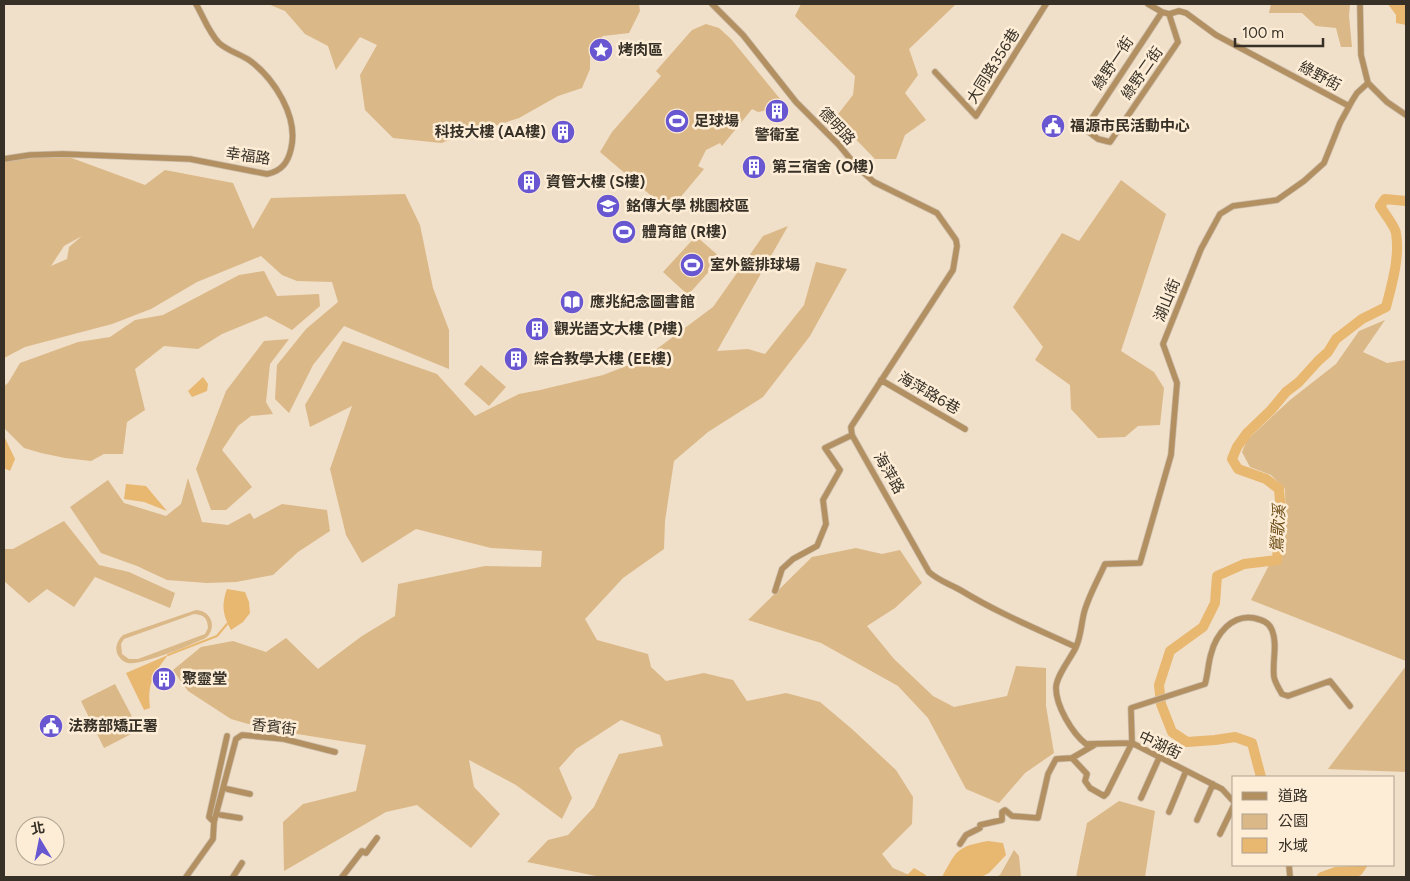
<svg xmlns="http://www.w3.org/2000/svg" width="1410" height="881" font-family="Figtree,'Noto Sans TC',sans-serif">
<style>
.green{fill:#dbb887;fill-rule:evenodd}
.water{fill:#e8b770}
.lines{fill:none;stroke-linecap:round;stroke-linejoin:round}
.stream{stroke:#e8b770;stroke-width:2}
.river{stroke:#e8b770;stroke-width:10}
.street-casing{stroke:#cbbca9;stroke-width:7}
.street{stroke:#b29062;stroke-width:5.5}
.labels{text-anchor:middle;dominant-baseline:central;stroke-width:5;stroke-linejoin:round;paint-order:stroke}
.poi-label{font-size:15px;font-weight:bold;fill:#363027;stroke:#fdedd6;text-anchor:start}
.street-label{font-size:15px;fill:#363027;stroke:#fdedd6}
.water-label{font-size:16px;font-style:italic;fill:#6e4d18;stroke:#fdedd6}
</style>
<rect width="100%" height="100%" fill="#f0dfc9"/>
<path class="green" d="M268,4H639L640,11L629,33L603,36L590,51V69L582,88L558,96L519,118L441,143L393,138L365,110L360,75L377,45L360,37L336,70L328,46L305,34L285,11Z
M801,4H959L955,5L909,49L918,75L905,93L926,120L905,135L896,159H875L835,118L853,95L855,76L795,16Z
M1271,4H1350L1349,16L1352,47H1341L1336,28L1316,26L1302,13H1269Z
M706,24L719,28L731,39L781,100L767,110L758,112L752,109L722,146L720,143L706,150L698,166L704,169L669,211L600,152L612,132L661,76L656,71L692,30Z
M69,157L145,185L165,170L233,183L253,229L271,198L405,194L420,225L433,288L449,330V369L344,326L313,365L289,413L275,399L277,365L306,329L338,302L332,282L297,281L282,275L261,256L197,282L151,309L112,324L25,347L4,358V161L31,158ZM82,236L69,247L67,259L51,266L64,246Z
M1121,180L1166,214L1121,351L1154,372L1164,388L1160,425L1138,426L1125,437L1098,438L1071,409L1070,385L1035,360L1043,347L1013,307L1062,233L1079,241Z
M788,226L717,351L748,349L765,354L804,305L816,262L847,269L810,336L763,397L708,432L674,461L665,521L664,549L623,578L585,619L597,640L648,654L651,667L666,681L704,673L733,680L747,701L786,693L820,702L852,729L896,770L913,797L912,824L882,854L893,868L914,877H601L527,862L548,840L568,835L594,807L619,754L663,746L660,735L621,720L576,749L559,768L572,798L562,819L516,785L469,760L474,787L500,814L471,848L417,805L386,812L284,871L283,822L303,804L356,791L366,745L266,729L231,719L188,691L173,670L201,647L233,641L266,652L286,638L318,669L362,636L395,616L398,584L485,566L541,567L542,551L491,548L416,529L362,563L346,535L330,469L352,406L310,427L305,405L343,341L437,374L475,416L519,394L540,390L603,375L642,360L713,307L763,236Z
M696,236L721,258L688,295L663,272Z
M264,271L277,296L319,294L320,306L292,330L266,316L222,334L198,349L164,346L135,369L145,410L127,422L123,454H104L91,461L65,458L41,453L24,448L4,428V386L8,383L20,363L78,342L110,337L135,320L163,315L239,275Z
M1385,320L1363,352L1387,363L1406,360V661L1251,600L1279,546L1286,529L1285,489L1271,475L1250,467L1242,452L1247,440L1290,400L1336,364L1359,331Z
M289,339L270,364L266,402L273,414L251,416L238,426L222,450L252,487L226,510H211L196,469L226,391L264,341Z
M481,365L506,387L489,406L464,384Z
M188,478L202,522L228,525L250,513L254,519L282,504L327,510L330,531L298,552L273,575L236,582L207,583L167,580L137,566L101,553L70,507L108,480L124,503L166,516L181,504Z
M64,521L99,565L129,572L175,593L170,608L95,577L74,607L47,589L29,603L4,581V549H13Z
M856,548L882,554L900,550L922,583L895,608L867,626L894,659L933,696L954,707L1007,696L1016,666L1046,668V706L1054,753L1025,773L999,803L966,789L928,718L898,686L821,643L748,620L812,557Z
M196,610C211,611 217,626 207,637C195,644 139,666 128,663C123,662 119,658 117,653C115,646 118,640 123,635ZM194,614C205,615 207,618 208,628L205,634L138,659H129L122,654L121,644L124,639Z
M1406,666V772L1328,769Z
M115,684L139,730L104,748L81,701Z
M1119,801L1155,811L1145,877H1076L1087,823Z
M1014,850L1019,856L1021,877H995L1000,875Z"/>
<path class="water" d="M1388,4H1406V25L1396,23V15Z
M203,377L208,384L207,391L192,397L188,391Z
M4,436L15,459L10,471L4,468Z
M126,484L146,486L167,511L144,502L124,499Z
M227,589L245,592L249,602L250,613L243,622L231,630C223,616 221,605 227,589Z
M168,655C153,674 147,684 150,708L144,710L126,673Z
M988,841L1003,843L1006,855L989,873L981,877H942C957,850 956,847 988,841Z
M914,868L926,875L925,877H905Z"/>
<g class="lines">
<path class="stream" d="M168,655L217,636L227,624"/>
<path class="river" d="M1261,777L1252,743L1235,737L1215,740L1187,742L1172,732L1161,704L1159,685L1170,651L1203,627L1215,603L1217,576L1244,564L1277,560L1281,512L1279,489L1266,479L1238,469L1232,459L1237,447L1247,433L1271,410L1286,392L1299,382L1318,361L1328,352L1336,339L1362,319L1386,307C1392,284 1400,257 1396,233C1395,226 1384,213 1380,206L1385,199L1406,201
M1322,877L1336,872L1358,871L1362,865"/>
<g class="street-casing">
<path id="street" d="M712,4L743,35L796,102L839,145L857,167L874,182L937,213L956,240L957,246L953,270L851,427L852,435L929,572C939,581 950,584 962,591C998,613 1037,629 1076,647
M1148,4L1162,12L1169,14L1179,11L1186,13L1216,35L1349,106
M1162,12L1085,129L1098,139L1110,142L1178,42L1169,14
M935,72L976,116L1046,4
M1368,83L1387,102L1406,115
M4,159L30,155L63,154L190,159L267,174C282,171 288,162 291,149C299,117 274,78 249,60C240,54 228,51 219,43C209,33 203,16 196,4
M881,380L965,429
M775,591L782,569L793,559L817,546L826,524L823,500L840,470L825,448L852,435
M1072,758L1087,774L1085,781L1090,788L1104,796L1107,793L1132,743L1131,708L1205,684C1208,674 1208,664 1211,654C1216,634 1232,614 1254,618C1262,620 1269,622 1272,630C1278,645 1272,661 1274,677C1275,682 1279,689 1282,694L1288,696L1330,681L1350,706
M227,789L250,794
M1141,798L1159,758
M1234,802L1222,789L1132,743L1086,744C1072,733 1056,706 1056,688C1056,676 1071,658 1076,647C1081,636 1081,625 1084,613C1088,597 1098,580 1105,564L1140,563L1171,455L1177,383L1163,344L1201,249L1220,214L1233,206L1277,200L1304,181L1324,163L1340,123L1352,101L1357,93L1368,83L1361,55L1360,4
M1169,812L1186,771
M221,815L240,818
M1197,820L1213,784
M214,822L236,739L242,735L284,739L335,752
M1220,834L1234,805
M960,844L966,835L980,828V825L1002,820V812L1005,810L1012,816L1038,818L1048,774L1056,759L1072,758L1096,744
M1289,865L1290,877
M186,877L213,839L214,822L209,817L227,736
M233,877L242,863
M342,877L362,851L366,853L377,838"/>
</g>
<use href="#street" class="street"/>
</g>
<defs>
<g id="sight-disc" transform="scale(1.25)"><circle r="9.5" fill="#6957d1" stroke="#fdedd6"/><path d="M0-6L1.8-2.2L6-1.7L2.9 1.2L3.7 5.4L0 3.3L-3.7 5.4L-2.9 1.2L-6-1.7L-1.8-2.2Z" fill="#fff"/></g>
<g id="building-disc" transform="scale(1.25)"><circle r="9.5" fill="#6957d1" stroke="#fdedd6"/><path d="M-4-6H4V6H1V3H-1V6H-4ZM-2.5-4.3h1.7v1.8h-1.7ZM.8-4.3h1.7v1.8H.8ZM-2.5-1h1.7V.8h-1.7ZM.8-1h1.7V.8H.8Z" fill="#fff"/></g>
<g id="stadium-disc" transform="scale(1.25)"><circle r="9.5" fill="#6957d1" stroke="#fdedd6"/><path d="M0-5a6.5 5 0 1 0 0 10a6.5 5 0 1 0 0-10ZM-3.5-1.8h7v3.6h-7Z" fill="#fff"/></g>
<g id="civic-disc" transform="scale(1.25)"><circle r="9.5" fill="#6957d1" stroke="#fdedd6"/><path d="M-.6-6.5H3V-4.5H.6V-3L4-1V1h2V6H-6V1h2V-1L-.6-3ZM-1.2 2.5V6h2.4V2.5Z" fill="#fff"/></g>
<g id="university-disc" transform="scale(1.25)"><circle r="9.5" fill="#6957d1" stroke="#fdedd6"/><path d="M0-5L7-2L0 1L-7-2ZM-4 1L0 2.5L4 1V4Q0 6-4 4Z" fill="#fff"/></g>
<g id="library-disc" transform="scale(1.25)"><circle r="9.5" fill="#6957d1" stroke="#fdedd6"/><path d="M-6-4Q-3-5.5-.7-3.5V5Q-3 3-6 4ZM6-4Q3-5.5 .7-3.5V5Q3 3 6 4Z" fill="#fff"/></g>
</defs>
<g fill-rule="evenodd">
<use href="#sight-disc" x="601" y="50"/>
<use href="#building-disc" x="777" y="111"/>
<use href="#stadium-disc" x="677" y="121"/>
<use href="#civic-disc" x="1053" y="126"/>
<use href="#building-disc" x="563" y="132"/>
<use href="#building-disc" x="754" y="167"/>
<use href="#building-disc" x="529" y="182"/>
<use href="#university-disc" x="608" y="206"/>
<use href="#stadium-disc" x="624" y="232"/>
<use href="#stadium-disc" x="692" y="265"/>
<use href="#library-disc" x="572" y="302"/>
<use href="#building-disc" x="537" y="329"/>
<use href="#building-disc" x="516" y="359"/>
<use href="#building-disc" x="164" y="679"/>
<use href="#civic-disc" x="51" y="726"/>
</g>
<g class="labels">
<g class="poi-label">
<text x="618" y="50">烤肉區</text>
<text x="694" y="121">足球場</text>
<text x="1070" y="126">福源市民活動中心</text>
<text x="546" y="132" text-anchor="end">科技大樓 (AA樓)</text>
<text x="777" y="135" text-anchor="middle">警衛室</text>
<text x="772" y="167">第三宿舍 (O樓)</text>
<text x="546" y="182">資管大樓 (S樓)</text>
<text x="626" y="206">銘傳大學 桃園校區</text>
<text x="642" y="232">體育館 (R樓)</text>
<text x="710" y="265">室外籃排球場</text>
<text x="590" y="302">應兆紀念圖書館</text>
<text x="554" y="329">觀光語文大樓 (P樓)</text>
<text x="534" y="359">綜合教學大樓 (EE樓)</text>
<text x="182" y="679">聚靈堂</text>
<text x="68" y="726">法務部矯正署</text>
</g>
<g class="street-label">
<text transform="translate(1113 63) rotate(-56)">綠野一街</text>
<text transform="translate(993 66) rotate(-58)">大同路356巷</text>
<text transform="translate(1142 73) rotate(-55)">綠野二街</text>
<text transform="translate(1320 76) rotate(28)">綠野街</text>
<text transform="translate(837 126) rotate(47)">德明路</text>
<text transform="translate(248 156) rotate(8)">幸福路</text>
<text transform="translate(1167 300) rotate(-68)">湖山街</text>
<text transform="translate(929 393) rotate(30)">海萍路6巷</text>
<text transform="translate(889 473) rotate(60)">海萍路</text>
<text transform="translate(274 727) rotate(7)">香賓街</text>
<text transform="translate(1160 745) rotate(25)">中湖街</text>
</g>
<g class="water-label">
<text transform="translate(1278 529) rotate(-87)">鶯歌溪</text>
</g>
</g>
<rect width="1410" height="881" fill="none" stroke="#363027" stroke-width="10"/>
<rect x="1232" y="776" width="162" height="90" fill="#fdedd6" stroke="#ada190"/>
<rect x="1242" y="792" width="25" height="8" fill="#b29062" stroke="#ada190"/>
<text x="1278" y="801" font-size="15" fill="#363027">道路</text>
<rect x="1242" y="814" width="25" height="15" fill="#dbb887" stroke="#ada190"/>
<text x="1278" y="826" font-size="15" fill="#363027">公園</text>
<rect x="1242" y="838" width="25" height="15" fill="#e8b770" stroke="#ada190"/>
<text x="1278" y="851" font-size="15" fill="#363027">水域</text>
<g transform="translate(40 841) rotate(350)"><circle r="24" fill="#fdedd6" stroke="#ada190"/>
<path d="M0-4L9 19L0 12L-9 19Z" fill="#6957d1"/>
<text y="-8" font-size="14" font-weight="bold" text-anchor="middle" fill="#363027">北</text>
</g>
<path d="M1235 38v8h88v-8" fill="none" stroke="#363027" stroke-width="2.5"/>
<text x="1242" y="38" font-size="15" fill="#363027" stroke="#fdedd6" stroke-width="4" paint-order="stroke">100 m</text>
</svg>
